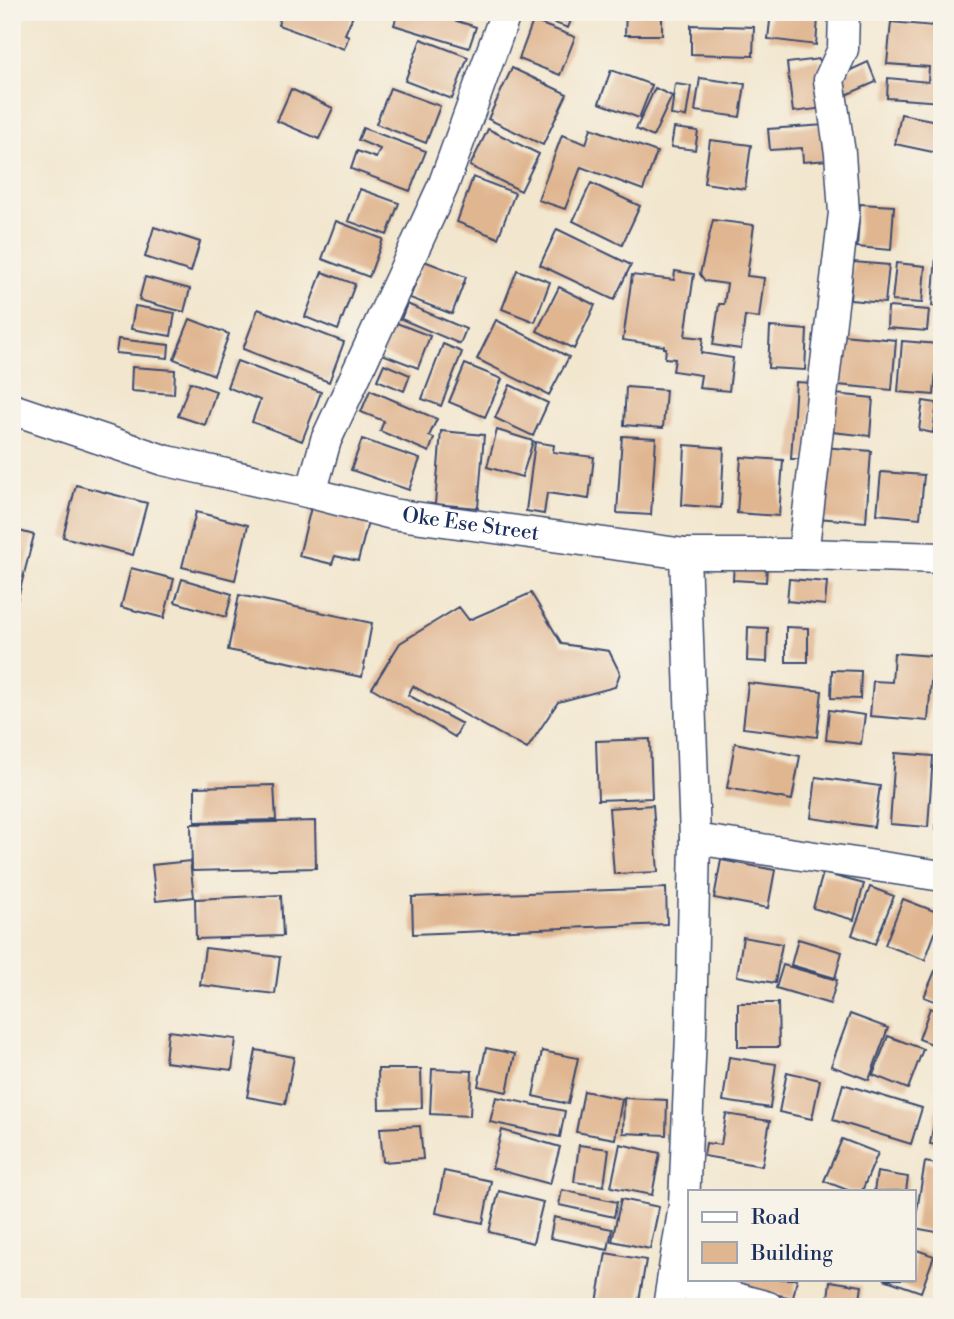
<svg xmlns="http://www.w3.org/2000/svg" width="954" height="1319" font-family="'Libre Bodoni',serif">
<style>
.building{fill:#e0b691}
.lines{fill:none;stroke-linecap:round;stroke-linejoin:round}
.minor-casing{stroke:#3b4a6f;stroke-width:33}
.minor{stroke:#fff;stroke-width:30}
.labels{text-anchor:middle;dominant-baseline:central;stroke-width:5;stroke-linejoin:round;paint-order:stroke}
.street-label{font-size:21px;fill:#1b2f5e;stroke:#f7f3e8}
</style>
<rect width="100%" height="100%" fill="#f7f3e8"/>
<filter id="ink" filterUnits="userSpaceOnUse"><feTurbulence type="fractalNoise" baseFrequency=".0143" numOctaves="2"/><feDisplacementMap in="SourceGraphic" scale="14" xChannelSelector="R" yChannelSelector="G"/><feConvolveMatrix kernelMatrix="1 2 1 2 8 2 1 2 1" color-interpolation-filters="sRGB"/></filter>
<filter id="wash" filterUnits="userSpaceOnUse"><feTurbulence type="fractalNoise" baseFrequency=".00686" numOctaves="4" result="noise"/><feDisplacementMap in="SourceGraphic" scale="28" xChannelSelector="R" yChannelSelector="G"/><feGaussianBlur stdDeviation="1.57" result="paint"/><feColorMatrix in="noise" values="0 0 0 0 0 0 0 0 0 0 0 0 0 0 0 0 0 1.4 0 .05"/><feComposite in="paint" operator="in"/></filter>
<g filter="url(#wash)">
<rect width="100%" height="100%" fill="#f2e6ce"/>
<g id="blocks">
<path class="building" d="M282,12L297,16L298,12H344L353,16L345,34L349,36L344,49L278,25Z
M398,12H442L441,16L476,27L469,48L394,25Z
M525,12H574L568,28Z
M626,12H662V35H625Z
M771,12L818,18L816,45L768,39Z
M934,12H942V102L887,98L888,78L928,82L929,67L887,64L891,22L933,26Z
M533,21L575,37L560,75L519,59Z
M691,25L754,27L753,56L691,54Z
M421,39L468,57L452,99L405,81Z
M819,59L825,108L793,112L787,63Z
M868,62L876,82L839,98L831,79Z
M512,68L567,94L543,145L488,119Z
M611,70L652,85L639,118L599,103Z
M700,78L745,84L740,117L695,111Z
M675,84L691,86L686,117L671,115Z
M390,88L440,106L426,143L376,124Z
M655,88L672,96L653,137L636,129Z
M291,89L333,108L319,139L277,121Z
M901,114L942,122V154L895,144Z
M825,125L828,160L803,162L802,148L770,150L768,129Z
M363,128L426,151L410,191L351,169L357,151L376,158L380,149L358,140Z
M591,128L657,152L643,190L581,167L565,209L538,200L562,135L586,144Z
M674,128L698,131L695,150L671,147Z
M488,129L539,154L521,191L470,166Z
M710,140L751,145L745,189L704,183Z
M473,177L515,193L498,238L457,222Z
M591,183L640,206L622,245L573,221Z
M360,189L399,203L387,235L348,221Z
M860,204L894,206L891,250L857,247Z
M713,220L754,225L747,276L764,278L759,318L745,316L741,349L713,345L719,304H724L727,284L705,281L700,274Z
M336,221L383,239L369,277L322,259Z
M154,227L200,242L191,272L145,257Z
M557,229L631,265L614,300L540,265Z
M938,231H942V307L932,306Z
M424,261L466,277L452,314L410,298Z
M853,262L889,265L885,303L850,300Z
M896,263L925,266L922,303L892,301Z
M517,270L550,282L535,322L502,309Z
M675,271L694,274L685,336L703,338L701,353L733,358L729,391L699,388L701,375L673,371L675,359L665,358L666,348H664V346L623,340L632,275L674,280Z
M322,272L355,284L338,330L305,317Z
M145,277L190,289L184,312L139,300Z
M559,287L595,305L574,349L537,331Z
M407,304L466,329L460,344L401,319Z
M135,306L175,313L171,336L131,329Z
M888,307L929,310L927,331L887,328Z
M258,309L344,342L329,382L243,349Z
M190,319L229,334L214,375L174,359Z
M496,320L569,357L549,395L477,359Z
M394,322L430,336L418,368L382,354Z
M770,327L807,330L805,370L768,368Z
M842,335L896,340L892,390L838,385Z
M118,339L169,345L168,358L116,353Z
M902,341L938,344L934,395L898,392Z
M443,344L462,352L441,406L422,399Z
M237,361L321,392L302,441L252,422L260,400L227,387Z
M384,364L410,375L404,391L377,380Z
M465,364L502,379L485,417L449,402Z
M132,367L175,370L174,394L131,391Z
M190,382L216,391L205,425L178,416Z
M796,382L812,383L807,459H791Z
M510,385L548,403L533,436L495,418Z
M626,387L666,390L663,428L624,425Z
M370,390L437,419L429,436L434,438L429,452L380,431L384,421L361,412Z
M835,394L873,398L870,436L832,432Z
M923,401L937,403L933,433L919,430Z
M497,430L533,441L522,477L487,467Z
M441,431L484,435L478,508L435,504Z
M622,436L656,438L651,515L617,513Z
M362,439L420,459L409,490L351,470Z
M535,442L554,445L553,452L594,457L589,499L547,493L544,514L526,511Z
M685,445L724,448L721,508L682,505Z
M823,447L871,451L866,522L817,518Z
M741,457L783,460L779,516L737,513Z
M881,472L924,475L920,518L877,514Z
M76,485L147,503L133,555L63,537Z
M312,503L369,518L358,561L335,556L332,564L299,556Z
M196,512L248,525L235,580L182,567Z
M12,529L34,535L13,617L12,616Z
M734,563L767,566L766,582L733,580Z
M131,568L174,579L164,618L121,607Z
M182,579L232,594L226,617L175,602Z
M789,579L827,582L825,605L787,601Z
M531,593L562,644L609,651L620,673L615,687L558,702L527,749L413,686L408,695L462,724L455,737L372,688L400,643L459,607L469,620Z
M239,595L372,623L362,677L228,650Z
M748,627L768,628L767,662L747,661Z
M786,627L808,628V662H786Z
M894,653L933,656L928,721L870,716L873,681L892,682Z
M832,670L861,671L860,699L831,698Z
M748,683L822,691L817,737L743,728Z
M829,710L865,715L861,744L826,740Z
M650,739L652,798L598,800L596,741Z
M735,743L800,756L792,800L727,788Z
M895,753L933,756L928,827L890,824Z
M816,777L880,786L874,827L811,818Z
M938,778H942V830H936Z
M274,785L276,820L195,822V787Z
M653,805L658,872L614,874L609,808Z
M315,821L316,868L192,871L191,824Z
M721,860L775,870L768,908L714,898Z
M190,861L194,897L156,901L152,865Z
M823,873L864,884L854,920L813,908Z
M870,887L894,896L875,944L852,935Z
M666,888L667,924L413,934L412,897Z
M281,895L283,936L196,939L195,899Z
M903,899L942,914L925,960L885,945Z
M743,937L782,944L775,983L737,976Z
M798,939L842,952L835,978L791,965Z
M205,948L280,957L275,994L200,985Z
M783,965L837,980L830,1004L776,988Z
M935,971L942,973V1004L924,997Z
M738,1003H778L779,1047H738Z
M930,1008L942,1013V1048L919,1039Z
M850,1014L888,1028L869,1080L831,1066Z
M168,1031L236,1039L232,1070L165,1062Z
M888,1036L923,1049L908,1089L873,1075Z
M486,1048L515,1054L507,1092L478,1086Z
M256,1050L294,1057L285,1104L247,1097Z
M542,1051L578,1058L568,1104L533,1096Z
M729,1057L776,1064L770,1108L723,1101Z
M378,1069H421L422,1108L379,1109Z
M432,1069L472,1071L470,1116L430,1114Z
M787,1072L820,1080L812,1119L779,1112Z
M843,1084L922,1108L911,1144L833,1120Z
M584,1091L622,1099L615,1139L576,1132Z
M940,1091H942V1146L930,1144Z
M496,1097L565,1111L560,1137L490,1122Z
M624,1098L667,1100L666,1135L623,1133Z
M726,1114L770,1121L762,1166L704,1156L706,1143L721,1145Z
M420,1126L423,1159L383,1162L380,1128Z
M502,1130L560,1147L550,1184L492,1168Z
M842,1139L878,1153L862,1191H850L824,1181Z
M620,1144L660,1153L652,1195L611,1187Z
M579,1145L609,1149L604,1186L574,1182Z
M925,1162L942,1165V1233L914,1228Z
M444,1171L491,1181L483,1223L436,1213Z
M877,1172L908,1177L906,1191H874Z
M562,1190L617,1202L614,1217L559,1205Z
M499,1191L543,1202L533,1243L489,1232Z
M621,1199L659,1207L650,1249L612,1241Z
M554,1217L612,1229L608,1250L550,1238Z
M914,1249L934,1256L921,1292L884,1279H914Z
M606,1253L646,1260L638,1307H621L597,1302Z
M721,1279H797L793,1298L720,1283Z
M830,1281L862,1286L859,1307H827Z
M435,1300L461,1306V1307H433Z"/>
</g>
</g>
<g filter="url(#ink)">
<use href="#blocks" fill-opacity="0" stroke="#3b4a6f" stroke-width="2"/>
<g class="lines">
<g class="minor-casing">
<g id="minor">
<path id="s1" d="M12,409L163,460L311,493L392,514L685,554H803L942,558"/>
<path d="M311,493L326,440L443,186L506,12"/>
<path d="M803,554L844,213L840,153L829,80L843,49L844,12"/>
<path d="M695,839L942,876"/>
<path d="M673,1281L768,1307"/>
<path d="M668,1307L684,1205L691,1034L695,839L685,554"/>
</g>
</g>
<use href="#minor" class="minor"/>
</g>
</g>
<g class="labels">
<g class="street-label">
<text stroke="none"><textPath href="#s1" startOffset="474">Oke Ese Street</textPath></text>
</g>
</g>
<rect width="954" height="1319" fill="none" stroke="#f7f3e8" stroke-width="42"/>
<rect x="688" y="1190" width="228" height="91" fill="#f7f3e8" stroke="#9fa5b1" stroke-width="2"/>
<rect x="702" y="1212" width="35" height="10" fill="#ffffff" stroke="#9fa5b1" stroke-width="2"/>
<text x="751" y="1224" font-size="21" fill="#1b2f5e">Road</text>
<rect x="702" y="1242" width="35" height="21" fill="#e0b691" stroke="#9fa5b1" stroke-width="2"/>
<text x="751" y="1260" font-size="21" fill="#1b2f5e">Building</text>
</svg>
